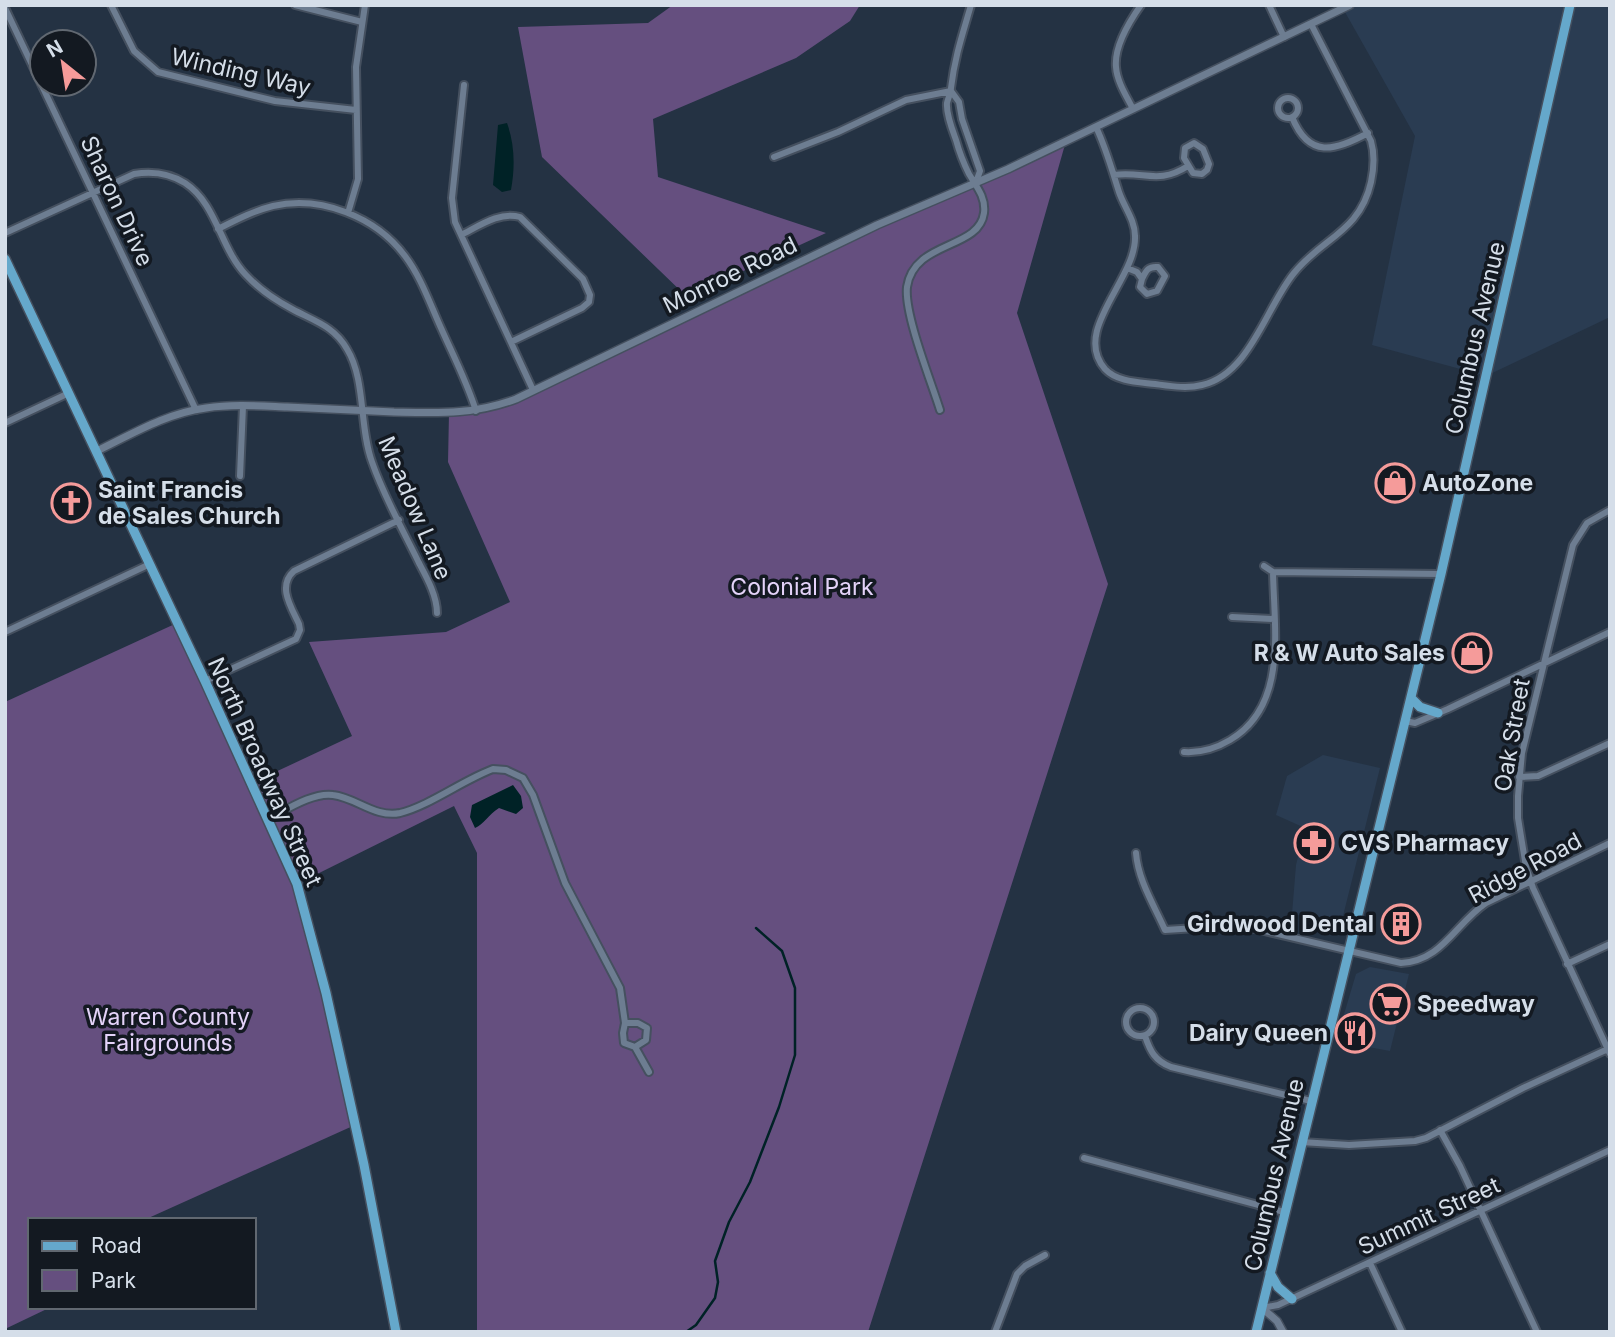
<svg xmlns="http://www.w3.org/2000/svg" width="1615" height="1337" font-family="Inter,sans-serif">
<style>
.built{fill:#2a3c52}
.green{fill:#654f7f}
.water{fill:#002226}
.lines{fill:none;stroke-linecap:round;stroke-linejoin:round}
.stream{stroke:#002226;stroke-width:2.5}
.minor-casing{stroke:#45505f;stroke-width:10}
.tertiary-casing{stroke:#45505f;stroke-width:10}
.primary-casing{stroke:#45505f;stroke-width:12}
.minor{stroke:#6d7d91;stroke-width:6}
.tertiary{stroke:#6d7d91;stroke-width:7}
.primary{stroke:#65a8cb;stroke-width:9}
.labels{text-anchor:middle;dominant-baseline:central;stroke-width:7;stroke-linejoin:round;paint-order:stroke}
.street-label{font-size:23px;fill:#d5dee9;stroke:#131921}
.poi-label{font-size:23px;font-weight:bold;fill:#d5dee9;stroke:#131921;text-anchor:start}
.park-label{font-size:23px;fill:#e4d3f9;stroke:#131921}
</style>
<rect width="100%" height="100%" fill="#243243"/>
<path class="built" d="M1341,5H1610V317L1486,376L1372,345L1415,136Z
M1323,755L1380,768L1341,924L1292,914L1296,865L1305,828L1276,815L1287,776Z
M1370,967L1409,974L1390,1051L1336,1041L1356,974Z"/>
<path class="green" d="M673,5H860L850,21L796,58L653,119L658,177L826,233L687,297L542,157L518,27L648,23Z
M1066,141L1017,313L1108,584L868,1332H477V853L454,806L297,884L355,1125L144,1220H30V1307H51L5,1329V702L177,623L252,783L352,736L309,642L446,632L510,602L448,462L449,413L496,406L877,225Z"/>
<path class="water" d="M507,123C515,145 515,168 511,190L502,192L493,185L498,125Z
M513,785L521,796L523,808L516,814L499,808C489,814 483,825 475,828L470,817L472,805Z"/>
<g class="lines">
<path class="stream" d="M686,1332L696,1325L715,1298L718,1282L715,1261L729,1222L750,1182L779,1107L795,1055V988L782,951L756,928"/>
<g class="minor-casing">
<path id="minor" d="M111,5L134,51L158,72L275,101L356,110
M295,5L362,22
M1269,5L1284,37
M5,8L196,410
M464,85L452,198L455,222L533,390
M951,91L959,102L962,119L980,171L976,182
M1278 108a10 10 0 1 1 20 0a10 10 0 1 1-20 0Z
M1133,109C1127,97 1117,82 1116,67C1114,46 1129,22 1141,5
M1292,117C1309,159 1335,151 1368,133
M1096,127C1106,148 1112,170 1119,192C1124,207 1135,220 1135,236C1137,279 1071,330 1105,369C1117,382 1139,382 1155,384C1170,386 1187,389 1202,385C1250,374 1266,307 1294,273C1322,238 1360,232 1371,182C1374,168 1375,155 1371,141L1311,24
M1194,143L1203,149L1209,164L1207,170L1202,174L1193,173L1184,158L1185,148Z
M774,157L838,132L906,100L951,91
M1114,175C1145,171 1158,185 1188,166
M348,213L358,179L356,67L365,5
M218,229C236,220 253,211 273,206C321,195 376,217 405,256C421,277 430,304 441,328C453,355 467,382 476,411
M5,233L134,174C152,171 169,173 185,183C217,204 220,248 246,275C259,289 275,300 292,309C314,321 334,326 347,349C366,380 359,427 372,462C384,497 403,530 419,563C427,578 437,596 437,613
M461,235C479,226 500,211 520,217L583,279L590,295L589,302L582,308L511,342
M1127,268L1137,272L1142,279L1140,287L1147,294L1157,291L1165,276L1158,267C1148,266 1146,271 1142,279
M940,410C931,381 904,314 907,287C914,240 979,250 984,213C986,198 977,187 969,174C964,164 959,151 956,140C952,129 946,114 947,103C948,98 951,93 951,88C955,56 962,36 971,5
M5,423L69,393
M240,476L243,406
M1610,510L1587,523L1573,545L1522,753L1518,796V818L1526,867L1533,888L1610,1054
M1264,566L1273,572L1441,574
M1232,617L1274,619
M5,632L150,564
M205,681L296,639L300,630L299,624C291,607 277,586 294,571L399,520
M1405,721L1415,723L1448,709L1610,632
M1184,752C1201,753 1215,749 1230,740C1288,706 1274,629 1273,572
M1519,777L1538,776L1610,743
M268,819C286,810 313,792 333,795C357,798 375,818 400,813C429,806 463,780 493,769L506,770L523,778L533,795L565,883L620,988L625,1023L623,1033L624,1043L635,1047L646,1040L647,1028L638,1023H625
M1136,853C1138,880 1154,905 1165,930L1228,926L1256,929L1401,963C1442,961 1455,924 1486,903L1610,843
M1567,964L1610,944
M1126 1022a14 14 0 1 1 28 0a14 14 0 1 1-28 0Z
M1145,1036C1150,1051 1155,1061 1171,1067L1311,1101
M635,1047L649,1072
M1440,1130L1460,1166L1537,1332
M1301,1142L1349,1145L1415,1141L1426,1138L1523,1088L1610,1048
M1084,1158L1284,1212
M1370,1263L1402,1332
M1262,1308L1278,1305L1610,1150
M995,1332L1017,1274L1025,1266L1045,1255"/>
</g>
<g class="tertiary-casing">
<path id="tertiary" d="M97,451C132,434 167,413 206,408C233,404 260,406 287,407C323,409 358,410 394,412C439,413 473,415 516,399L877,225L1008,169L1350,5
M1262,1308L1277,1321L1283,1332"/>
</g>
<g class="primary-casing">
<path id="primary" d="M5,259L205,681L297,884L326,993L364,1165L396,1332
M1411,698L1420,707L1438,713
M1270,1273L1278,1287L1292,1299
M1256,1332L1441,574L1570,5"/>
</g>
<use href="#minor" class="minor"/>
<use href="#tertiary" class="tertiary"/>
<use href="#primary" class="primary"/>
</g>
<defs>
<g id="shop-ring" transform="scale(2.0125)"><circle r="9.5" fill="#131921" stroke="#f59b9a" stroke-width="1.5"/><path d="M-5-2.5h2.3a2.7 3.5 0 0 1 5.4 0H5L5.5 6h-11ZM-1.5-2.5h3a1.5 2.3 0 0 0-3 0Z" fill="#f59b9a"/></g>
<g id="church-ring" transform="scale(2.0125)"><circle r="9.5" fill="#131921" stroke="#f59b9a" stroke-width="1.5"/><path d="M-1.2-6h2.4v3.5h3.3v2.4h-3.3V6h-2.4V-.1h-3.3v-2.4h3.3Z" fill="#f59b9a"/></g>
<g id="pharmacy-ring" transform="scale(2.0125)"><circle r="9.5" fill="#131921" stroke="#f59b9a" stroke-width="1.5"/><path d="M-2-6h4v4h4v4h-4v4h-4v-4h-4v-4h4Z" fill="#f59b9a"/></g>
<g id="building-ring" transform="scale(2.0125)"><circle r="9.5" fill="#131921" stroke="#f59b9a" stroke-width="1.5"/><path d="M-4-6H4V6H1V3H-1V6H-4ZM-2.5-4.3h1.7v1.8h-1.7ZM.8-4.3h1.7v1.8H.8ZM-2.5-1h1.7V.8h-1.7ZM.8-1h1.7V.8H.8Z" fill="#f59b9a"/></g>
<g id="supermarket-ring" transform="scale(2.0125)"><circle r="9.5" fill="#131921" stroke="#f59b9a" stroke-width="1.5"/><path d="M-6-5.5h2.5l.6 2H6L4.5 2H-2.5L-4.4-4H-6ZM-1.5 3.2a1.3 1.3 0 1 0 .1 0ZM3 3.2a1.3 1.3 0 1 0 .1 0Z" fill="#f59b9a"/></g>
<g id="restaurant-ring" transform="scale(2.0125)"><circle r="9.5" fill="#131921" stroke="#f59b9a" stroke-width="1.5"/><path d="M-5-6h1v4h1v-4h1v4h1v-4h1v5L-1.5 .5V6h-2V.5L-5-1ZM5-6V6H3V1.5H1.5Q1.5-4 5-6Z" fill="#f59b9a"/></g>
</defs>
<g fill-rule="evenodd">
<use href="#shop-ring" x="1395" y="483"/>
<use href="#church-ring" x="71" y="503"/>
<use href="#shop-ring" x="1472" y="653"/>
<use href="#pharmacy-ring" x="1314" y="843"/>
<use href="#building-ring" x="1401" y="924"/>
<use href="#supermarket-ring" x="1390" y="1004"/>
<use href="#restaurant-ring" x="1355" y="1033"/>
</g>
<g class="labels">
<g class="street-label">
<text transform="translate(241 72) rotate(13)">Winding Way</text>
<text transform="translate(117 201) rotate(65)">Sharon Drive</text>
<text transform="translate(730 275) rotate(-26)">Monroe Road</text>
<text transform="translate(1475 338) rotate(-77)">Columbus Avenue</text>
<text transform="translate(415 508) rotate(67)">Meadow Lane</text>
<text transform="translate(1512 735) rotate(-80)">Oak Street</text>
<text transform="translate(265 772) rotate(66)">North Broadway Street</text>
<text transform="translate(1525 868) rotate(-28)">Ridge Road</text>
<text transform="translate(1274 1175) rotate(-77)">Columbus Avenue</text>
<text transform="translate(1429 1216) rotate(-25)">Summit Street</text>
</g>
<g class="poi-label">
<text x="1422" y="483">AutoZone</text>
<text x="98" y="490">Saint Francis<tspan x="98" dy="26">de Sales Church</tspan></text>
<text x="1445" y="653" text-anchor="end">R &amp; W Auto Sales</text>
<text x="1341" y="843">CVS Pharmacy</text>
<text x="1374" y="924" text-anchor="end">Girdwood Dental</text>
<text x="1417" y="1004">Speedway</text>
<text x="1328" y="1033" text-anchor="end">Dairy Queen</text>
</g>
<g class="park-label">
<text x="802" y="587">Colonial Park</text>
<text x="168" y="1017">Warren County<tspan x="168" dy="26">Fairgrounds</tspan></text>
</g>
</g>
<rect width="1615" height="1337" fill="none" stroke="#d5dee9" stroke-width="14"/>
<rect x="28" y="1218" width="228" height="91" fill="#131921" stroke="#616871" stroke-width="2"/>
<rect x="42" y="1241" width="35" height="10" fill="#65a8cb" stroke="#616871" stroke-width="2"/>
<text x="91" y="1253" font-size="21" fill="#d5dee9">Road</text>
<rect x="42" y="1270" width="35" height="21" fill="#654f7f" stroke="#616871" stroke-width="2"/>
<text x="91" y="1288" font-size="21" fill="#d5dee9">Park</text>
<g transform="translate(63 63) rotate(330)"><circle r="33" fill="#131921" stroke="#616871" stroke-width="2"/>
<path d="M0-5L12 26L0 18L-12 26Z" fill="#f59b9a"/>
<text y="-10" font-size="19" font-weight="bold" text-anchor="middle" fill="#d5dee9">N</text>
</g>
</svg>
